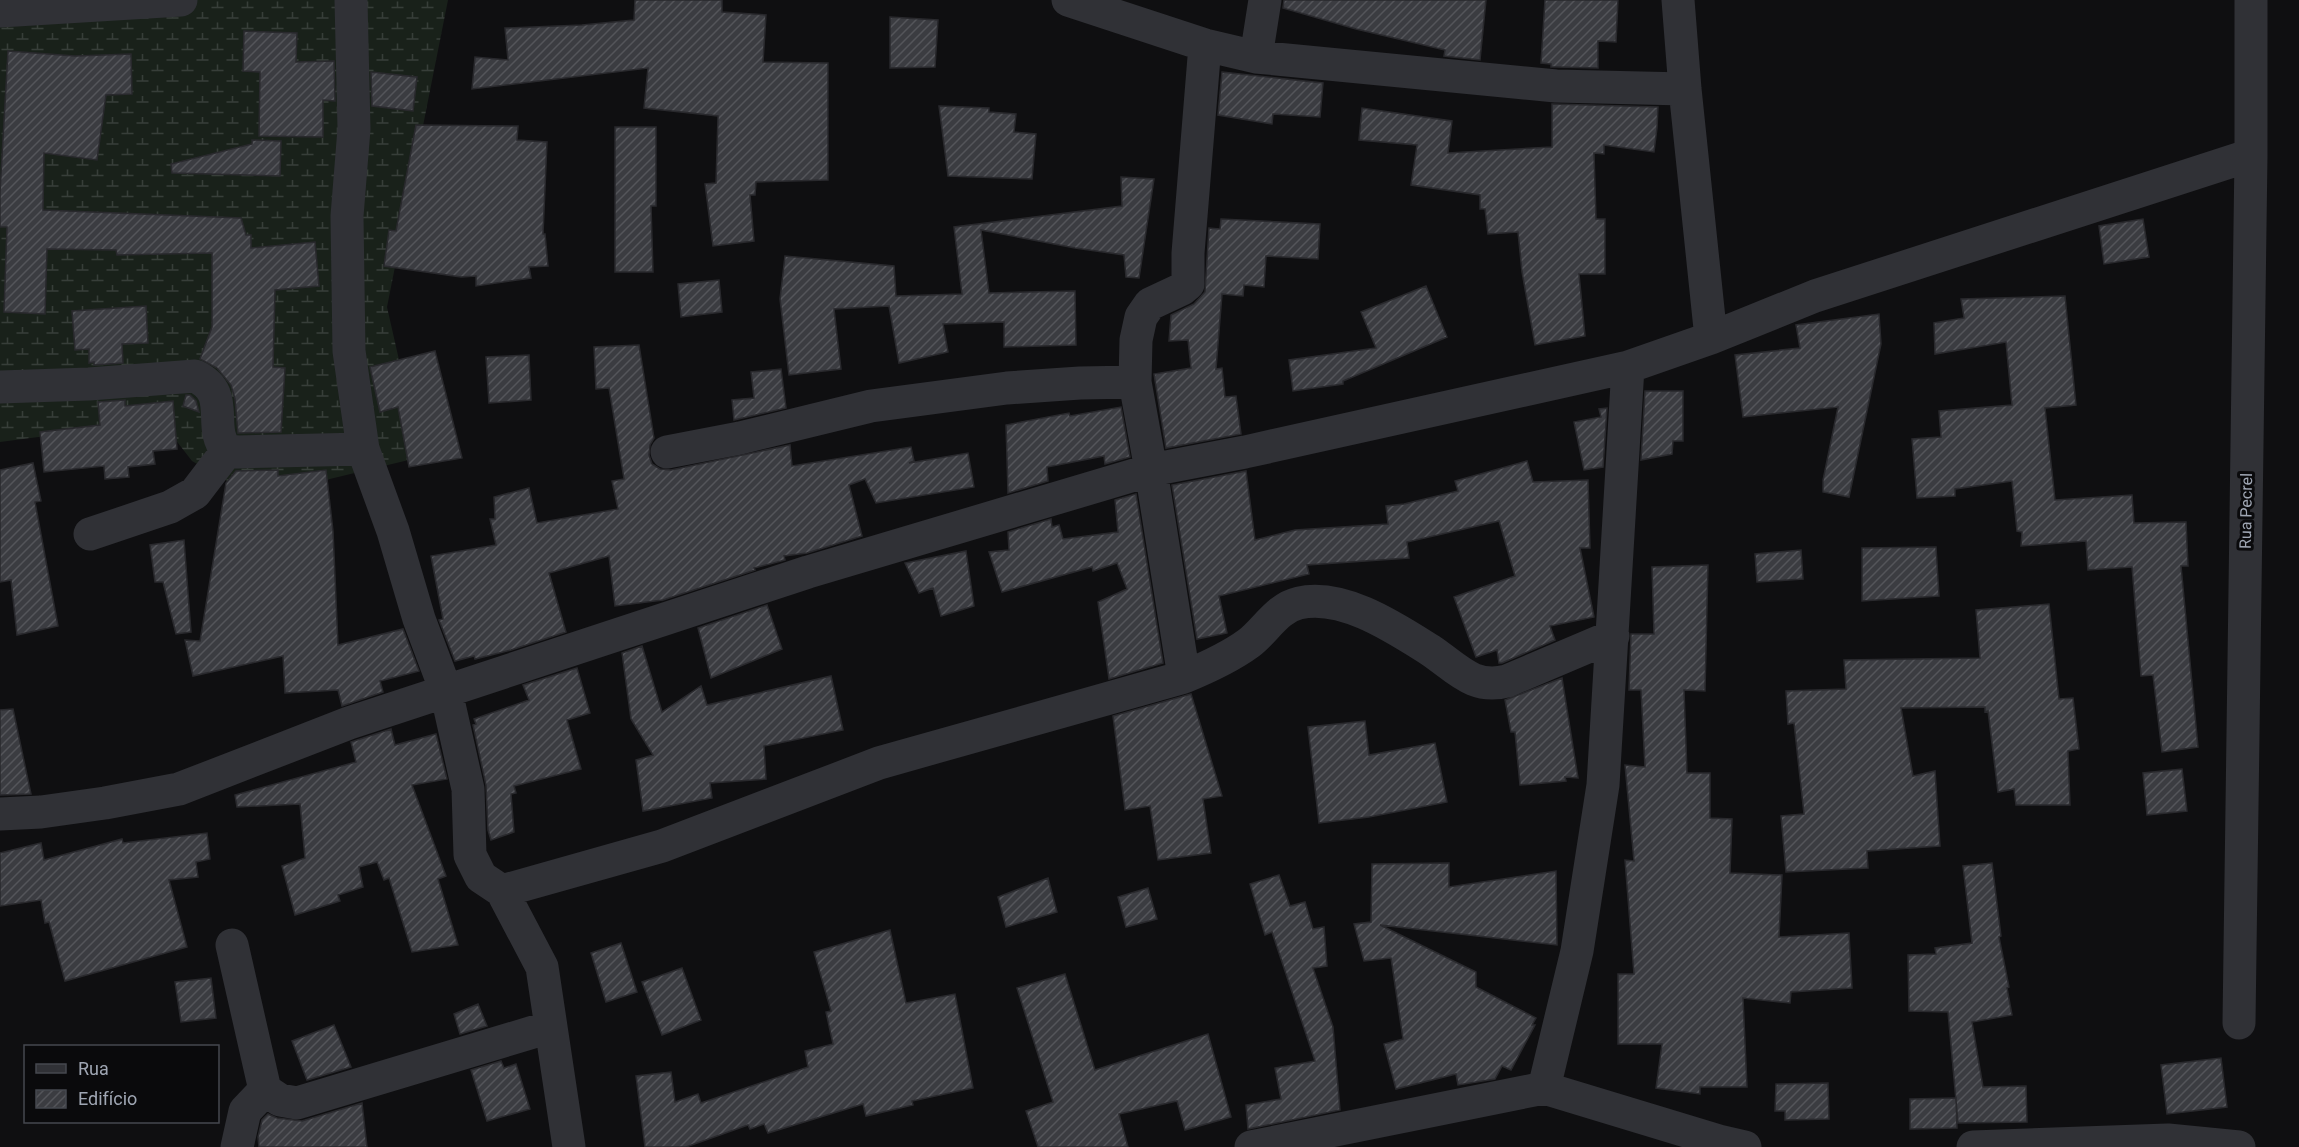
<svg xmlns="http://www.w3.org/2000/svg" width="2299" height="1147" font-family="Roboto,sans-serif">
<style>
.wetland{fill:url(#wetland-marsh)}
.building{fill:url(#building-hatch);stroke:#29292d;stroke-width:1.5}
.lines{fill:none;stroke-linecap:round;stroke-linejoin:round}
.minor{stroke:#303136;stroke-width:33}
.labels{text-anchor:middle;dominant-baseline:central;stroke-width:6;stroke-linejoin:round;paint-order:stroke}
.street-label{font-size:16px;fill:#9fa6b3;stroke:#0a0a0c}
</style>
<defs>
<pattern id="wetland-marsh" width="20" height="14" patternUnits="userSpaceOnUse" patternTransform="scale(1.5)"><rect width="20" height="14" fill="#19211a"/><path d="M1 5h8M5 5V1M11 12h8M15 12V8" fill="none" stroke="#373e39"/></pattern>
<pattern id="building-hatch" width="6" height="6" patternUnits="userSpaceOnUse" patternTransform="scale(1.5)"><rect width="6" height="6" fill="#3b3c41"/><path d="M-1 1l2-2M0 6l6-6M5 7l2-2" fill="none" stroke="#54555a"/></pattern>
</defs>
<rect width="100%" height="100%" fill="#0f0f11"/>
<path class="wetland" d="M0,0H448L387,307L421,457L255,497L192,461L161,421L0,442Z"/>
<path class="building" d="M635,0H722V12L766,15L763,62L828,63V180L756,182L755,195H750L754,241L713,246L705,184L716,183L718,116L644,108L648,68L472,89L475,57L508,60L505,28L582,25L634,20Z
M1284,0H1486L1480,60L1444,56L1445,50L1356,29L1283,8Z
M1545,0H1618L1616,42L1598,41V68L1557,67H1551V64L1541,63Z
M890,17L938,20L935,67L890,68Z
M244,31L297,33L296,62L334,61L335,101L323,100V137L259,136L260,72L243,71Z
M8,51L75,56L131,54L132,94L106,95L97,160L44,153L43,210L241,218L246,235H251V248L315,242L319,286L275,290L273,367L285,368L281,432L238,433L235,399L231,385L217,368L200,359L212,327V253L117,255L116,250L47,249L45,314L4,312L7,227H0V192Z
M371,72L417,77L413,111L372,106Z
M1222,72L1323,83L1320,117L1273,114L1272,124L1218,115Z
M1552,104L1658,107L1657,128L1654,152L1604,145V154L1594,153L1596,219H1605V274H1579L1585,336L1535,345L1522,272L1518,232L1488,234L1485,209H1480V195L1411,185L1417,145L1359,140L1362,108L1452,121L1448,153L1552,147Z
M939,106L989,108V112L1016,114L1014,132L1036,134L1032,179L948,176Z
M416,125L518,126L517,140L547,142L543,234H545L548,266L529,267L531,278L476,286V276L461,277L384,266L389,230L396,231Z
M615,127H656V206H651L653,272H615Z
M252,140L281,141L280,176L172,173L171,164L252,144Z
M1121,177L1154,179L1139,278L1126,277L1124,255L1075,248L981,230L989,293L1075,291L1076,345L1004,347V322L943,324L948,352L899,363L889,306L834,309L841,369L789,375L780,299L785,256L894,266L896,296L962,294L954,227L1122,206Z
M1221,219L1320,224L1318,259L1266,256L1264,287L1244,285L1243,296L1222,294L1216,369L1222,368L1225,397L1236,396L1241,434L1166,448L1154,374L1191,368L1188,340L1169,341L1171,315L1194,304L1205,292L1209,228L1220,229Z
M2143,219L2149,257L2104,264L2099,226Z
M719,280L722,312L681,317L678,284Z
M1426,286L1447,337L1343,381V384L1293,391L1289,360L1376,348L1361,312Z
M2065,296L2076,405L2045,408L2055,500L2132,495L2134,523L2186,522L2188,566H2181L2198,747L2162,752L2153,675L2141,676L2132,567L2088,570L2086,541L2021,546L2022,532L2017,531L2012,481L1955,489V496L1917,498L1912,439L1941,437L1939,411L2012,405L2006,342L1935,354L1934,323L1964,318L1961,299Z
M146,306L148,343L122,344L123,363L94,365V362L89,363V349L75,350L72,311Z
M1879,314L1881,344L1849,497L1823,492V480L1838,407L1743,417L1735,355L1800,348L1796,325Z
M639,345L654,438L650,445L649,455L652,464L660,469L671,470L790,445L792,466L911,447L914,461L909,463L968,453L974,487L876,503L865,479L849,485L862,536L807,553L784,556L785,560L754,568L755,570L663,600L615,606L609,556L549,573L566,632L511,650L475,659L474,656L455,661L439,620L443,619L431,556L496,545L490,519H495L494,497L529,488L537,523L618,509L612,481L624,479L609,388L596,389L594,347Z
M435,351L462,458L409,467L398,407L380,412L370,367Z
M529,355L531,400L489,403L486,357Z
M781,369L786,408L734,420L732,400L754,398L751,372Z
M1645,391H1683V441H1673L1672,454L1641,460Z
M186,395H190L196,401L199,412L183,406Z
M125,400V406L173,401L177,449L153,451L155,464L128,467L129,477L105,479L104,466L44,472L40,432L100,425L98,402Z
M1121,407L1130,457L1105,464L1104,456L1047,467L1048,481L1008,493L1006,425L1069,413L1070,416Z
M1607,408L1603,467L1584,470L1574,422L1601,417L1599,409Z
M1527,461L1533,482L1588,480L1590,548H1580L1594,617L1550,626L1555,640L1502,663H1499L1497,650L1476,657L1454,597L1515,576L1499,521L1407,542L1409,558L1307,565L1309,574L1219,596L1227,633L1197,639L1172,485L1246,471L1255,540L1295,530L1388,524L1386,506L1404,504L1458,491L1455,481Z
M33,463L41,501L35,502L58,626L17,635L11,580L0,582V470Z
M278,470V476L326,470L333,531L338,645L403,629L419,671L380,681L383,692L342,706L338,690L285,693L283,656L193,676L185,640L200,641L226,483L236,471Z
M1136,494L1163,663L1109,679L1098,602L1127,589L1117,563L1093,571L1092,567L1002,592L989,552L1009,550L1008,532L1051,519L1052,527L1059,525L1063,539L1118,532L1115,500Z
M184,540L191,632L176,634L163,582H155L150,545Z
M1936,547L1939,596L1862,601V548Z
M1801,550L1803,579L1757,582L1755,554Z
M966,551L974,606L941,616L933,588L919,593L905,563Z
M1708,565L1705,691L1684,690L1687,773H1710V818L1732,819L1730,873L1782,875L1779,937L1849,933L1852,988L1791,992L1790,1003L1743,998L1747,1087H1700V1094L1656,1088L1662,1044H1618V974H1634L1625,860L1634,861L1625,765L1645,767L1641,690H1629L1631,634H1654L1652,567Z
M2049,604L2059,699L2073,698L2079,749L2068,751L2070,805H2016L2014,789L1998,792L1988,711L1985,712V707L1901,708L1913,776L1935,771L1940,846L1867,851L1868,868L1786,872L1781,816L1804,814L1794,723L1788,724L1786,691L1846,689L1844,660L1980,658L1976,610Z
M767,605L782,649L711,678L698,628Z
M642,646L662,712L701,686L707,705L831,676L843,730L764,746L766,779L710,783L712,798L643,811L636,760L653,755L631,719L622,653Z
M577,668L590,713L567,720L581,769L514,786L516,793L511,794L514,832L491,840L488,830L486,785L473,725L476,724L474,719L529,700L523,685Z
M1562,678L1578,778L1565,777L1566,781L1520,785L1515,732H1511L1505,700Z
M1191,694L1222,796L1203,799L1211,853L1158,860L1150,806L1125,810L1113,716Z
M13,709L31,794L0,795V710Z
M1365,721L1369,755L1435,743L1447,802L1369,817L1319,823L1308,727Z
M391,729L395,745L436,734L447,779L412,785L446,876L438,879L458,945L412,952L389,878L384,880L377,862L359,867L363,887L338,895L340,901L295,915L282,866L305,858L300,804L237,807L235,795L356,762L351,742Z
M2182,769L2187,811L2147,815L2143,773Z
M207,833L210,859L196,862L198,877L169,880L187,947L65,981L49,922L45,923L41,900L0,906V853L41,843L44,860L122,839L123,843Z
M1449,863V887L1556,871L1557,945L1380,925L1476,972V987L1536,1018L1532,1025H1535L1511,1070L1502,1066L1495,1079L1458,1085L1456,1074L1396,1089L1384,1044L1403,1039L1391,958L1364,961L1354,924L1371,922L1372,864Z
M1992,863L2001,936L1999,937L2009,987L2007,988L2012,1015L1972,1022L1983,1087L2026,1086L2027,1122L1958,1123L1948,1012L1909,1011L1908,955L1936,954L1935,948L1972,943L1963,866Z
M1279,875L1290,906L1305,902L1313,929L1324,927L1327,966L1313,968L1333,1027L1340,1110L1248,1129L1246,1105L1281,1099L1275,1068L1315,1061L1272,932L1265,935L1250,884Z
M1048,878L1057,912L1006,927L998,897Z
M1148,888L1157,919L1126,927L1118,897Z
M890,930L906,1003L955,994L973,1088L912,1101L913,1105L866,1116L863,1104L768,1133L764,1124L750,1129L748,1125L686,1147H645L636,1076L671,1072L675,1102L698,1094L701,1103L808,1067L805,1051L833,1044L826,1012L831,1011L814,952Z
M621,943L637,992L606,1002L591,953Z
M682,968L701,1020L662,1035L642,982Z
M1065,974L1095,1070L1208,1034L1231,1117L1185,1130L1177,1101L1119,1114L1128,1147H1038L1026,1111L1053,1102L1017,988Z
M211,978L216,1018L181,1022L175,982Z
M478,1004L487,1026L460,1034L454,1014Z
M334,1025L351,1067L307,1080L292,1041Z
M2221,1058L2227,1107L2167,1114L2161,1065Z
M501,1061L504,1068L516,1064L530,1109L487,1121L471,1070Z
M1828,1083L1829,1119L1785,1120V1111H1775L1776,1084Z
M1956,1098L1957,1128L1910,1129V1099Z
M362,1103L367,1147H259L258,1137L262,1120L268,1114L277,1118L302,1121Z"/>
<g class="lines">
<path class="minor" d="M351,0L354,129L347,216L349,351L363,449L393,531L419,619L446,691L468,789L470,855L481,877L502,891L542,967L569,1147
M1068,0L1205,45L1256,57L1556,86L1685,89
M1678,0L1685,89L1711,338
M0,11L181,0
M1256,57L1265,0
M0,387L89,384L195,376C233,394 206,426 227,451L238,452L363,449
M667,452L740,438L871,406L1007,388L1080,383L1135,382
M90,534L170,507L195,493L227,451
M1184,677L1151,470L1135,382L1136,340L1141,317L1150,304L1182,289L1188,284V253L1205,45
M0,814L41,812L105,803L179,789L349,723L808,572L1151,470L1245,452L1628,367L1711,338L1815,296L2251,155
M502,891L662,846L879,763L1184,677C1206,668 1230,657 1249,643C1266,630 1277,608 1299,603C1343,593 1395,628 1430,650C1457,668 1473,690 1507,681L1613,636
M232,945L265,1090L280,1100L297,1103L550,1027
M2239,1023L2251,155V0
M1544,1088L1577,951L1603,785L1628,367
M237,1147L245,1111L265,1090
M1251,1147L1544,1088L1719,1141L1745,1147
M1973,1147L2168,1140L2239,1147"/>
</g>
<g class="labels">
<g class="street-label">
<text transform="translate(2246 511) rotate(-89)">Rua Pecrel</text>
</g>
</g>
<rect x="24" y="1045" width="195" height="78" fill="#0a0a0c" stroke="#46484f" stroke-width="1.5"/>
<rect x="36" y="1064" width="30" height="9" fill="#303136" stroke="#46484f" stroke-width="1.5"/>
<text x="78" y="1075" font-size="18" fill="#9fa6b3">Rua</text>
<rect x="36" y="1090" width="30" height="18" fill="url(#building-hatch)" stroke="#46484f" stroke-width="1.5"/>
<text x="78" y="1105" font-size="18" fill="#9fa6b3">Edifício</text>
</svg>
